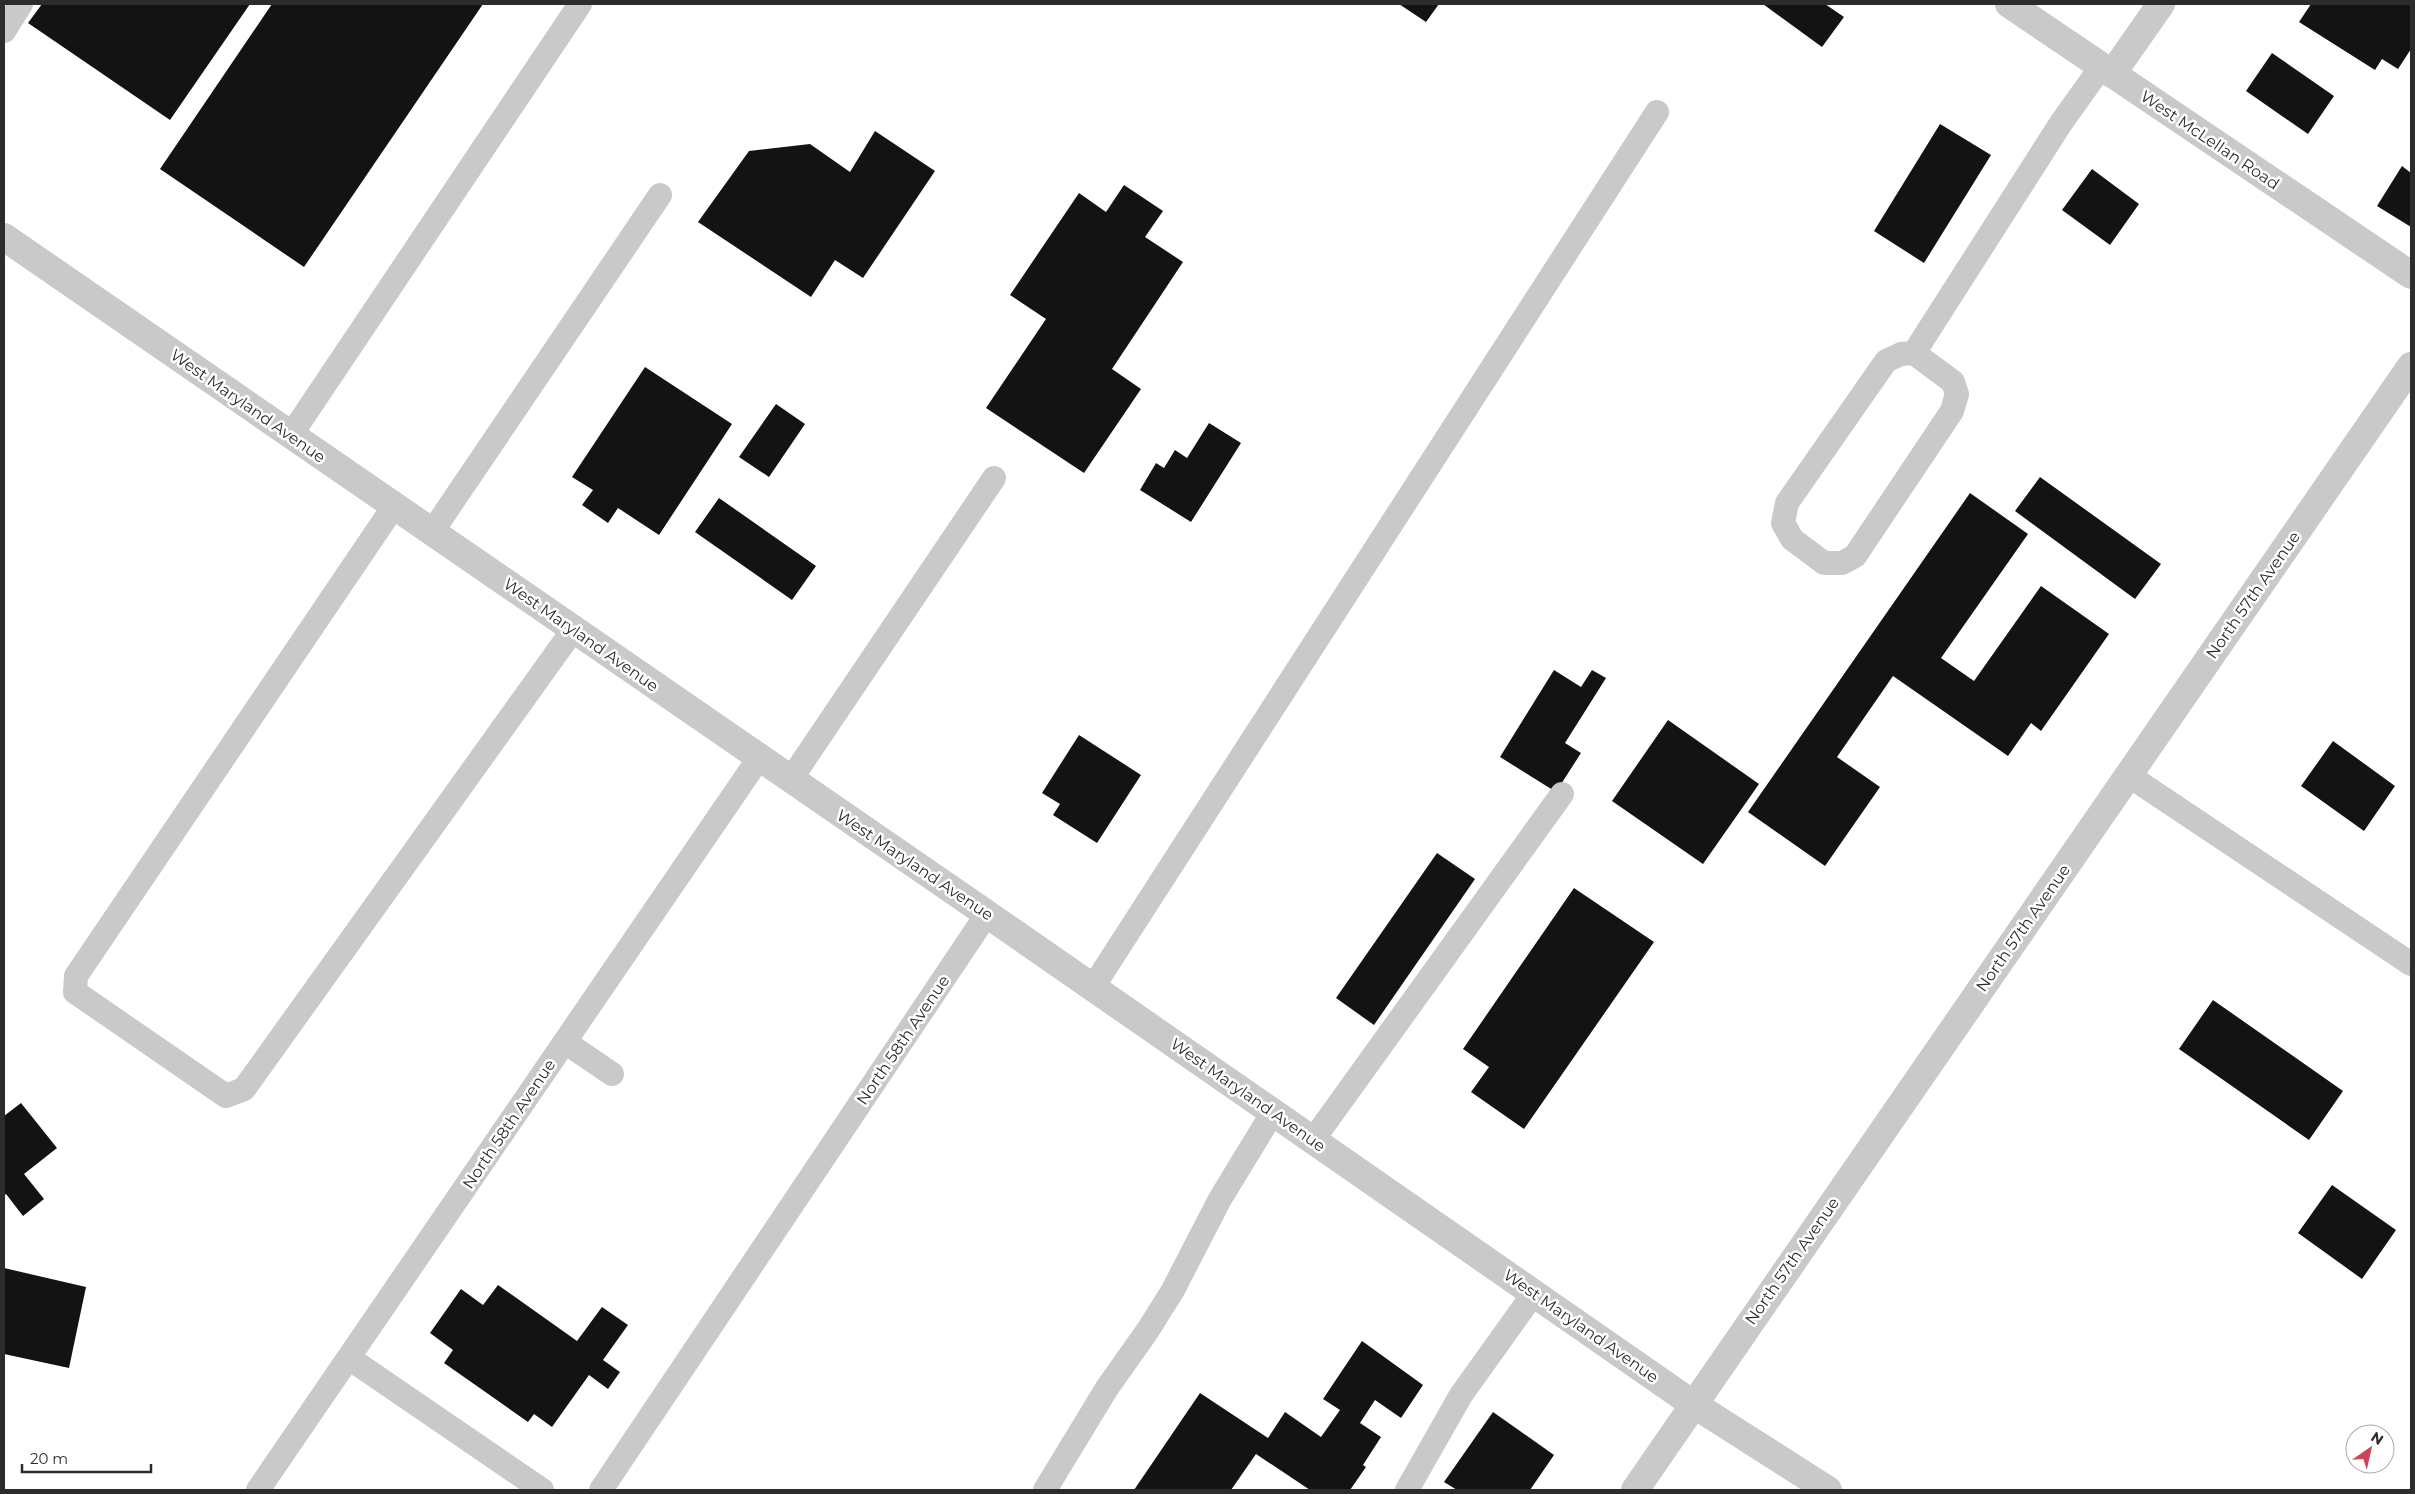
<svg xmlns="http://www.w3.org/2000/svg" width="2415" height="1494" font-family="Montserrat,sans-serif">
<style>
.building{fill:#131313}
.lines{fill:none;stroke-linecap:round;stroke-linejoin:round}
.service{stroke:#c9c9c9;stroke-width:24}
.minor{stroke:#c9c9c9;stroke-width:28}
.tertiary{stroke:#c9c9c9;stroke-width:28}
.labels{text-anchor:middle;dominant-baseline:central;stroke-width:5;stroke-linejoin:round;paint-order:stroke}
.street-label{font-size:16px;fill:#2c2c2c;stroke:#fff}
</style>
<rect width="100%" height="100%" fill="#fff"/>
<path class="building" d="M42,4H250L170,120L28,23Z
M272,4H483L304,267L160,169Z
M1399,4H1439L1426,22Z
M1763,4H1825L1844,17L1822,47Z
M2311,4H2411V49L2398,69L2382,59L2375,70L2299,22Z
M2272,53L2334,96L2308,134L2246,91Z
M1940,124L1991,155L1924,263L1874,231Z
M875,131L935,171L863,278L835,260L811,297L698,222L749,151L810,144L850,172Z
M2402,166L2411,173V227L2377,206Z
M2092,169L2139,204L2110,245L2062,210Z
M1124,185L1163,211L1145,237L1183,262L1112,369L1141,389L1084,473L986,408L1046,319L1010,295L1079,193L1106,212Z
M645,367L732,424L659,535L618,508L608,523L582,505L593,490L572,477Z
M776,404L805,424L769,477L739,457Z
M1209,423L1241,443L1191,522L1140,490L1156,463L1164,468L1175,450L1187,458Z
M2040,477L2161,564L2135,599L2015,511Z
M1970,493L2028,534L1941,658L1974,681L2041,586L2109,634L2041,731L2031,723L2008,756L1893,676L1837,757L1880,787L1825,866L1748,812Z
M719,498L816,566L792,600L695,532Z
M1554,670L1581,687L1592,670L1606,678L1565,743L1581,753L1556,792L1500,757Z
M1668,720L1759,784L1703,864L1612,801Z
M1079,735L1141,775L1097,843L1053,815L1060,804L1042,793Z
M2333,741L2395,786L2364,831L2301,786Z
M1437,853L1475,879L1374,1025L1336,998Z
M1574,888L1654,942L1524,1129L1471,1092L1489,1067L1463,1049Z
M2213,1000L2343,1091L2309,1140L2179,1049Z
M21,1103L57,1148L24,1174L44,1199L23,1216L6,1194L4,1196V1116Z
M2332,1185L2396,1230L2362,1279L2298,1233Z
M4,1268L86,1287L69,1368L4,1354Z
M498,1285L577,1341L602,1307L628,1325L603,1360L620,1372L608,1389L589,1375L552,1427L534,1414L528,1422L444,1363L453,1350L430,1333L461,1289L483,1305Z
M1362,1341L1423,1385L1401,1418L1375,1400L1360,1423L1381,1437L1363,1465L1366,1467L1350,1490H1310L1256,1454L1231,1490H1134L1200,1393L1268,1438L1285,1412L1321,1437L1340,1410L1323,1399Z
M1493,1412L1554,1455L1530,1490H1457L1444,1482Z"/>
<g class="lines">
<path class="service" d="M4,31L21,4
M1914,353L1953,382L1957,394L1952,411L1855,556L1842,563H1824L1792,539L1783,523L1787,503L1886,361L1901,354L1914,353L2061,123L2101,67
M291,435L580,4
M394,506L76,976L75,992L226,1096L244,1089L573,630
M432,532L660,195
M2128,775L2411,964
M791,779L994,478
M1093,987L1657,112
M565,1042L612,1074
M1313,1140L1562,794
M349,1358L542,1490
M258,1490L759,758
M601,1490L987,914
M1045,1490L1107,1388L1148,1330L1173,1290L1220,1199L1273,1112
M1407,1490L1461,1395L1534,1293"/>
<path class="minor" d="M2009,4L2411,275
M2112,74L2161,4"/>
<path class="tertiary" d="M4,237L987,914L1693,1404L1828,1490
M1635,1490L2411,366"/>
</g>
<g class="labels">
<g class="street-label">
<text transform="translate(2210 140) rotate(34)">West McLellan Road</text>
<text transform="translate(248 406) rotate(35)">West Maryland Avenue</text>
<text transform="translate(2253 595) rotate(-55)">North 57th Avenue</text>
<text transform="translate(581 635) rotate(35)">West Maryland Avenue</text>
<text transform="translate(915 865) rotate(34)">West Maryland Avenue</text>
<text transform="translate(2023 928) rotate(-55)">North 57th Avenue</text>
<text transform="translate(903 1040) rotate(-56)">North 58th Avenue</text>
<text transform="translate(1248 1095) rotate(35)">West Maryland Avenue</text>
<text transform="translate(509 1124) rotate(-56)">North 58th Avenue</text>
<text transform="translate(1792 1261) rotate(-55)">North 57th Avenue</text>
<text transform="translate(1581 1326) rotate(35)">West Maryland Avenue</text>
</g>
</g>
<rect width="2415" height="1494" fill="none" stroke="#2c2c2c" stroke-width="10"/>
<g transform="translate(2370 1449) rotate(34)"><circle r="24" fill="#ffffff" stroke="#ababab"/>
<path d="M0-4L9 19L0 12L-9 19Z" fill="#d04258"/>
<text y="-8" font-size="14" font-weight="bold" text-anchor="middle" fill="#2c2c2c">N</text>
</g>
<path d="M22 1464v8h129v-8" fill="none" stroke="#2c2c2c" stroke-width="2.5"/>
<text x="30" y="1464" font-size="15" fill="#2c2c2c" stroke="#ffffff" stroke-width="4" paint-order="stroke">20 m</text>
</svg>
